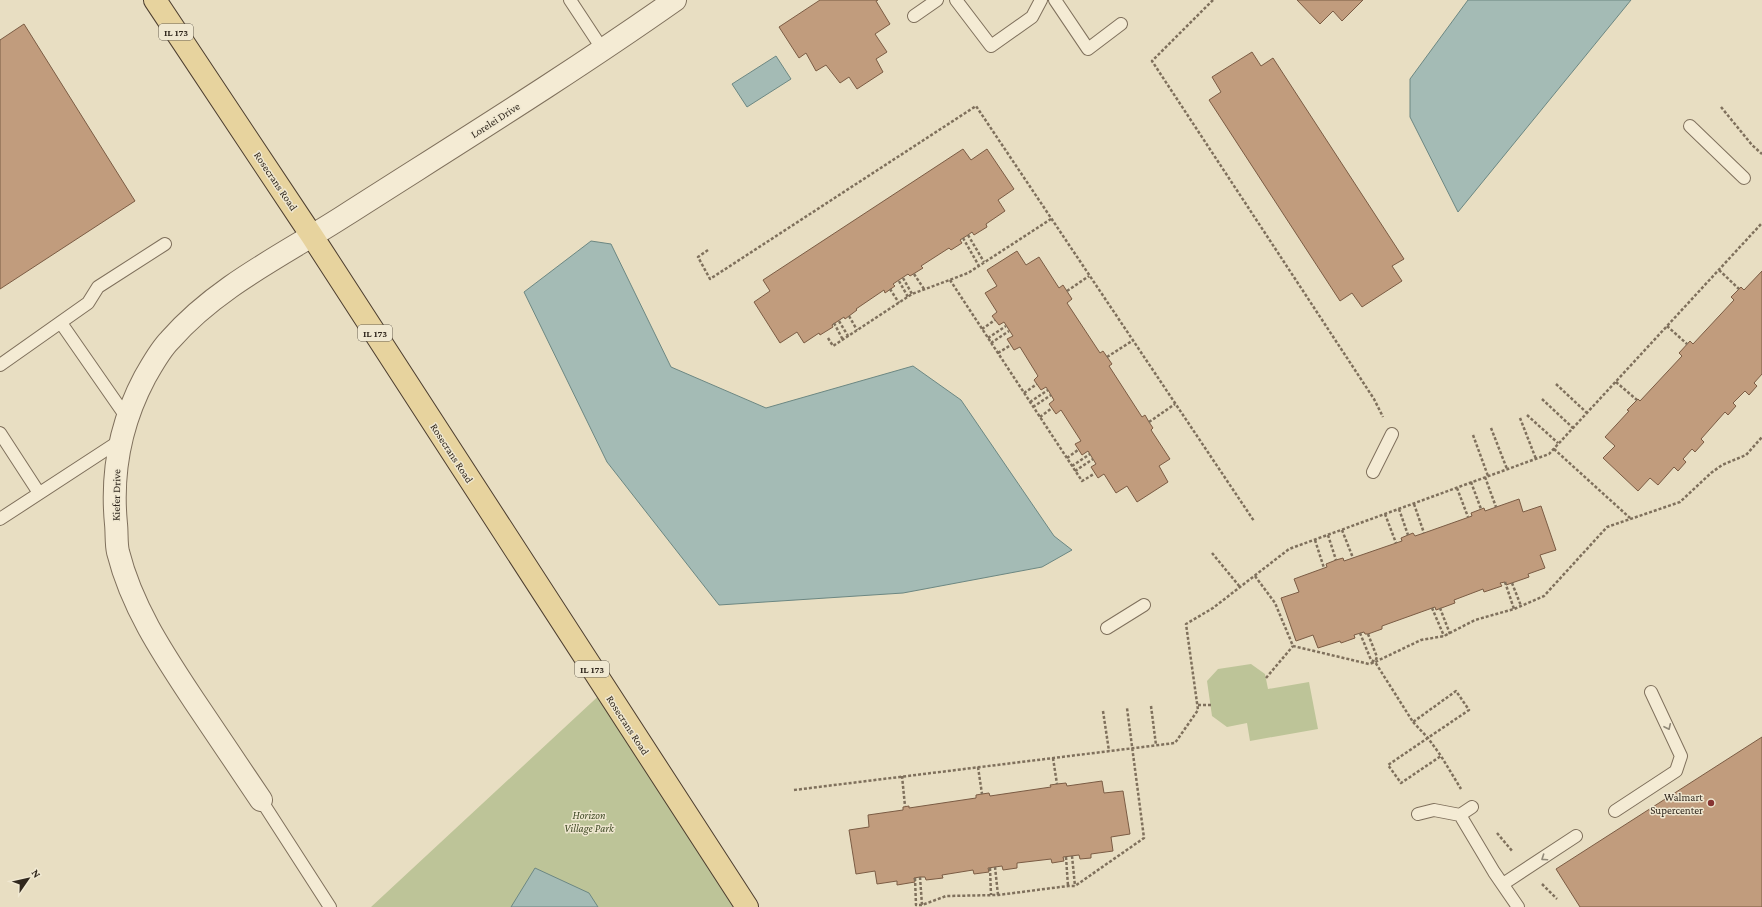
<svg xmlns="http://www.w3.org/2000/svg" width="1762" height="907" font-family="'Crimson Pro',serif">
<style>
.green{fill:#bdc498}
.water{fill:#a4bbb5;stroke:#6c8782}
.building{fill:#c19c7d;stroke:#7b5c44}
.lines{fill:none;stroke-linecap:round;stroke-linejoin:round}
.lane-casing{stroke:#7f705c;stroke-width:14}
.street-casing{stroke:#7f705c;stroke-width:24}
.primary-casing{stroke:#4d3e2f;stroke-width:24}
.path{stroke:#7f705c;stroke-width:2.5;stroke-dasharray:3 2;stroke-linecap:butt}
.lane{stroke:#f4ebd4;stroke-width:12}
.street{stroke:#f4ebd4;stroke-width:22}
.primary{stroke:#e7d39e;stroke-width:22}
.oneway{stroke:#928a79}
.poi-dot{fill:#873533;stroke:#f0e8d1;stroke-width:1.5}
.labels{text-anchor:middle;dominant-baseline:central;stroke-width:3;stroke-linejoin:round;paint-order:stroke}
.shield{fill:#f0e8d1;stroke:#6a6254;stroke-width:1}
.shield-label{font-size:10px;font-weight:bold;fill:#31281e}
.street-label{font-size:11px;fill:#31281e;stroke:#f0e8d1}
.poi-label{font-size:11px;fill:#31281e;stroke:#f0e8d1;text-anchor:end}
.park-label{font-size:11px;font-style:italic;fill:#414b27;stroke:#f0e8d1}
</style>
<rect width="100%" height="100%" fill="#e8dec2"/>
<path class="green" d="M1251,664L1265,674L1268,689L1309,682L1318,729L1250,741L1247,723L1227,727L1212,716L1207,681L1218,669Z
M605,690L748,907H371Z"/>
<path class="water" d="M1468,0H1631L1458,212L1410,117V79Z
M776,56L791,79L747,107L732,84Z
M591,241L611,244L671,367L766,408L913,366L961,400L1054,536L1072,550L1042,567L903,593L719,605L607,462L524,292Z
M535,868L589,893L598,907H511Z"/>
<path class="building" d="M820,0H878L876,1L890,24L875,34L887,52L876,59L883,72L857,89L849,77L840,83L826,65L816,71L806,53L799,58L779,27Z
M1297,0H1363L1342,21L1333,11L1320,24Z
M24,24L135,201L0,289V40Z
M1252,52L1261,66L1273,58L1404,259L1392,266L1402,281L1362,307L1352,293L1340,301L1209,100L1221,92L1212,77Z
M963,149L971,160L987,149L1014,189L998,200L1005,211L986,224L987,227L974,235L972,232L968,235L960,240L962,243L951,250L949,248L921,266L923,268L910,276L908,274L893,284L895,286L885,293L884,290L856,309L857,310L845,319L844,317L832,325L833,327L820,335L819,333L804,343L797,332L780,343L754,302L770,291L763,280Z
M1017,251L1026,265L1039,257L1059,288L1063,285L1072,299L1067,303L1100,353L1103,351L1112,364L1109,366L1142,417L1145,415L1149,422L1153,428L1151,430L1170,459L1159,466L1168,482L1137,502L1127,486L1116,493L1104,474L1098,478L1091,467L1096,464L1088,451L1082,455L1075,444L1081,441L1061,410L1056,414L1049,404L1054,400L1048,390L1046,387L1041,390L1034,380L1038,376L1020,347L1014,350L1007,339L1013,336L1004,322L999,325L992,316L997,312L985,293L997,286L987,270Z
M1762,271V374L1754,383L1757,386L1749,395L1745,391L1733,403L1736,406L1728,415L1725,412L1701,439L1704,442L1695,452L1692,449L1683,459L1686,462L1678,471L1674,467L1658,485L1650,478L1638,491L1603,458L1615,446L1605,437L1629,411L1627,410L1638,399L1640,401L1682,356L1679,353L1690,341L1693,344L1734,300L1731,297L1741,287L1744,290Z
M1519,499L1523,512L1541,506L1556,550L1540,555L1545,568L1528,574L1529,577L1506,585L1505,582L1500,583L1502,586L1484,592L1483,589L1454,600L1455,603L1436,610L1435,607L1382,626V629L1368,634H1365L1364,632L1354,635L1355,638L1341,643L1340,641L1318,648L1313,635L1296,641L1281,598L1299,592L1294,579L1327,567L1326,564L1336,560L1343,558L1344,561L1402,541L1401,538L1408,535L1413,533L1415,536L1424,533L1472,516L1471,513L1484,508L1485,511Z
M1762,737V907H1580L1556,869Z
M1102,781L1104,793L1123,791L1130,834L1111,837L1113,851L1091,854V858L1080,859L1079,855L1063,857L1064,861L1052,863L1051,859L1017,863V868L1003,870L1002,866L988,868L989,872L974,874L973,870L942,875L943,878L926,880L925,877H920L914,878L915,882L897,885V881L877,884L875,871L856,874L849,830L869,827L868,815L903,810V807L909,806V808L976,798V795L982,794L989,793L990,796L1051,787L1050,785L1057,784L1066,783L1067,786Z"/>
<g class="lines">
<g class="lane-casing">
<path id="lane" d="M570,0L603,50
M956,0L991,46L1032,17L1041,0
M1055,0L1088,49L1121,24
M914,16L937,0
M1690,126L1744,178
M61,323L127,418
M0,365L88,303L98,287L165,244
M0,433L39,493
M1373,472L1392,434
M0,519L121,440
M1107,628L1144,605
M261,800L330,907
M1615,811L1676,771L1681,756L1651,692
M1418,814L1434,810L1460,815L1472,807
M1460,815L1494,872L1518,907
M1503,884L1576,836"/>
</g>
<g class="street-casing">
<path id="street" d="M261,800C239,767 217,735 195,702C164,655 132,608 118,552C116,543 117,533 116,524C111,472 120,424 145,377C152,365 160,350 170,340C217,286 285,254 344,216C455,145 567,76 675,0"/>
</g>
<g class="primary-casing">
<path id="primary" d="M155,0L312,236L747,907"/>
</g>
<path class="path" d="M1213,0L1152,61L1374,399L1383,417
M1721,107L1752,145L1762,154
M968,235L984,262
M963,238L979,266
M708,250L698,257L710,279L976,106L1254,521
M1719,270L1739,289
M914,274L924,289
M903,278L912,294
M950,280L1082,481L1094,474
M899,281L908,297
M890,289L899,303
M1067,291L1089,276
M849,316L857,330
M839,321L848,336
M834,323L843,340
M1667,326L1687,344
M982,329L995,320
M828,338L833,346L912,294L968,273L1051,219
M988,338L1006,326
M991,343L1009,331
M998,353L1011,345
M1107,357L1132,341
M1616,382L1637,400
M1556,384L1587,413
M1024,393L1037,384
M1542,399L1573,428
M1030,402L1048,390
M1033,407L1051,395
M1527,415L1558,443
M1040,417L1052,408
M1520,418L1536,459
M1149,422L1175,404
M1491,428L1507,469
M1473,435L1488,476
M1554,449L1630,518
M1067,458L1078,450
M1072,466L1090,454
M1075,471L1093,459
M1485,477L1496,507
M1471,482L1481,509
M1457,488L1468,517
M1414,504L1424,533
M1399,509L1408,535
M1385,514L1396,543
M1342,530L1353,558
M1328,535L1336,560
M1315,540L1324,568
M1212,553L1240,587
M1255,576L1275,603L1293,646L1369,664L1375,662L1421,640L1444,636L1475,620L1514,609L1544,596L1607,527L1680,502L1711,473L1722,465L1746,455L1762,437
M1505,582L1514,609
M1512,583L1521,606
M1432,608L1444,636
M1440,608L1450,634
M1360,633L1371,660L1375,662L1413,722L1456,691L1469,710L1388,765L1401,783L1441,756L1461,789
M1368,634L1377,657L1375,662
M1266,678L1293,646
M1198,705H1211
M1151,706L1156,745
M1103,711L1109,751
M1413,722L1428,738L1441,756
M1053,758L1057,784
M978,767L982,794
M902,776L905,806
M794,790L1175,743L1198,710L1186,624L1213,608L1289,549L1549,454L1762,223
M1497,833L1513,852
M1072,856L1075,886
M1066,857L1068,886
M995,867L998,895
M990,868L991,895
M920,877L922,905L946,896L998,895L1068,886H1075L1144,838L1127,708
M915,878L916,905H922
M1542,884L1557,899"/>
<use href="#lane" class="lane"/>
<use href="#street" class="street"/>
<use href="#primary" class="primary"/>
</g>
<defs><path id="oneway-chevron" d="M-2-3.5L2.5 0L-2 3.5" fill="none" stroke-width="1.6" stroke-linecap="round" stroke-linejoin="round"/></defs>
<g class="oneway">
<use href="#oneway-chevron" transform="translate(1668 727) rotate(65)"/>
<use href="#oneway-chevron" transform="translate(1544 858) rotate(146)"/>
</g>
<circle class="poi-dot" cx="1711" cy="803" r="4"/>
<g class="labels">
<g class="shield">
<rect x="159" y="24" width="34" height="16" rx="3"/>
<rect x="358" y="325" width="34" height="16" rx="3"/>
<rect x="575" y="661" width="34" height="16" rx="3"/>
</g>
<g class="shield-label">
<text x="176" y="32">IL 173</text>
<text x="375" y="333">IL 173</text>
<text x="592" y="669">IL 173</text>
</g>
<g class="street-label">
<text transform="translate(495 120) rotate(-33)">Lorelei Drive</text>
<text transform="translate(276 181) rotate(56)">Rosecrans Road</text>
<text transform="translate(452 453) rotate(57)">Rosecrans Road</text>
<text transform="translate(116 495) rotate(-89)">Kiefer Drive</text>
<text transform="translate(628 725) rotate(57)">Rosecrans Road</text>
</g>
<g class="poi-label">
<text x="1703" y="797">Walmart<tspan x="1703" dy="13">Supercenter</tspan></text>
</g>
<g class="park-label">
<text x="589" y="815">Horizon<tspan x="589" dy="13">Village Park</tspan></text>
</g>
</g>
<g transform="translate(28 879) rotate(56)" stroke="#f0e8d1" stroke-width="3" paint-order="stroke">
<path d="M0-3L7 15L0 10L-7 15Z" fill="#31281e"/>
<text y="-6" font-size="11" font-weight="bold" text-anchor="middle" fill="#31281e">N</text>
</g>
</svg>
